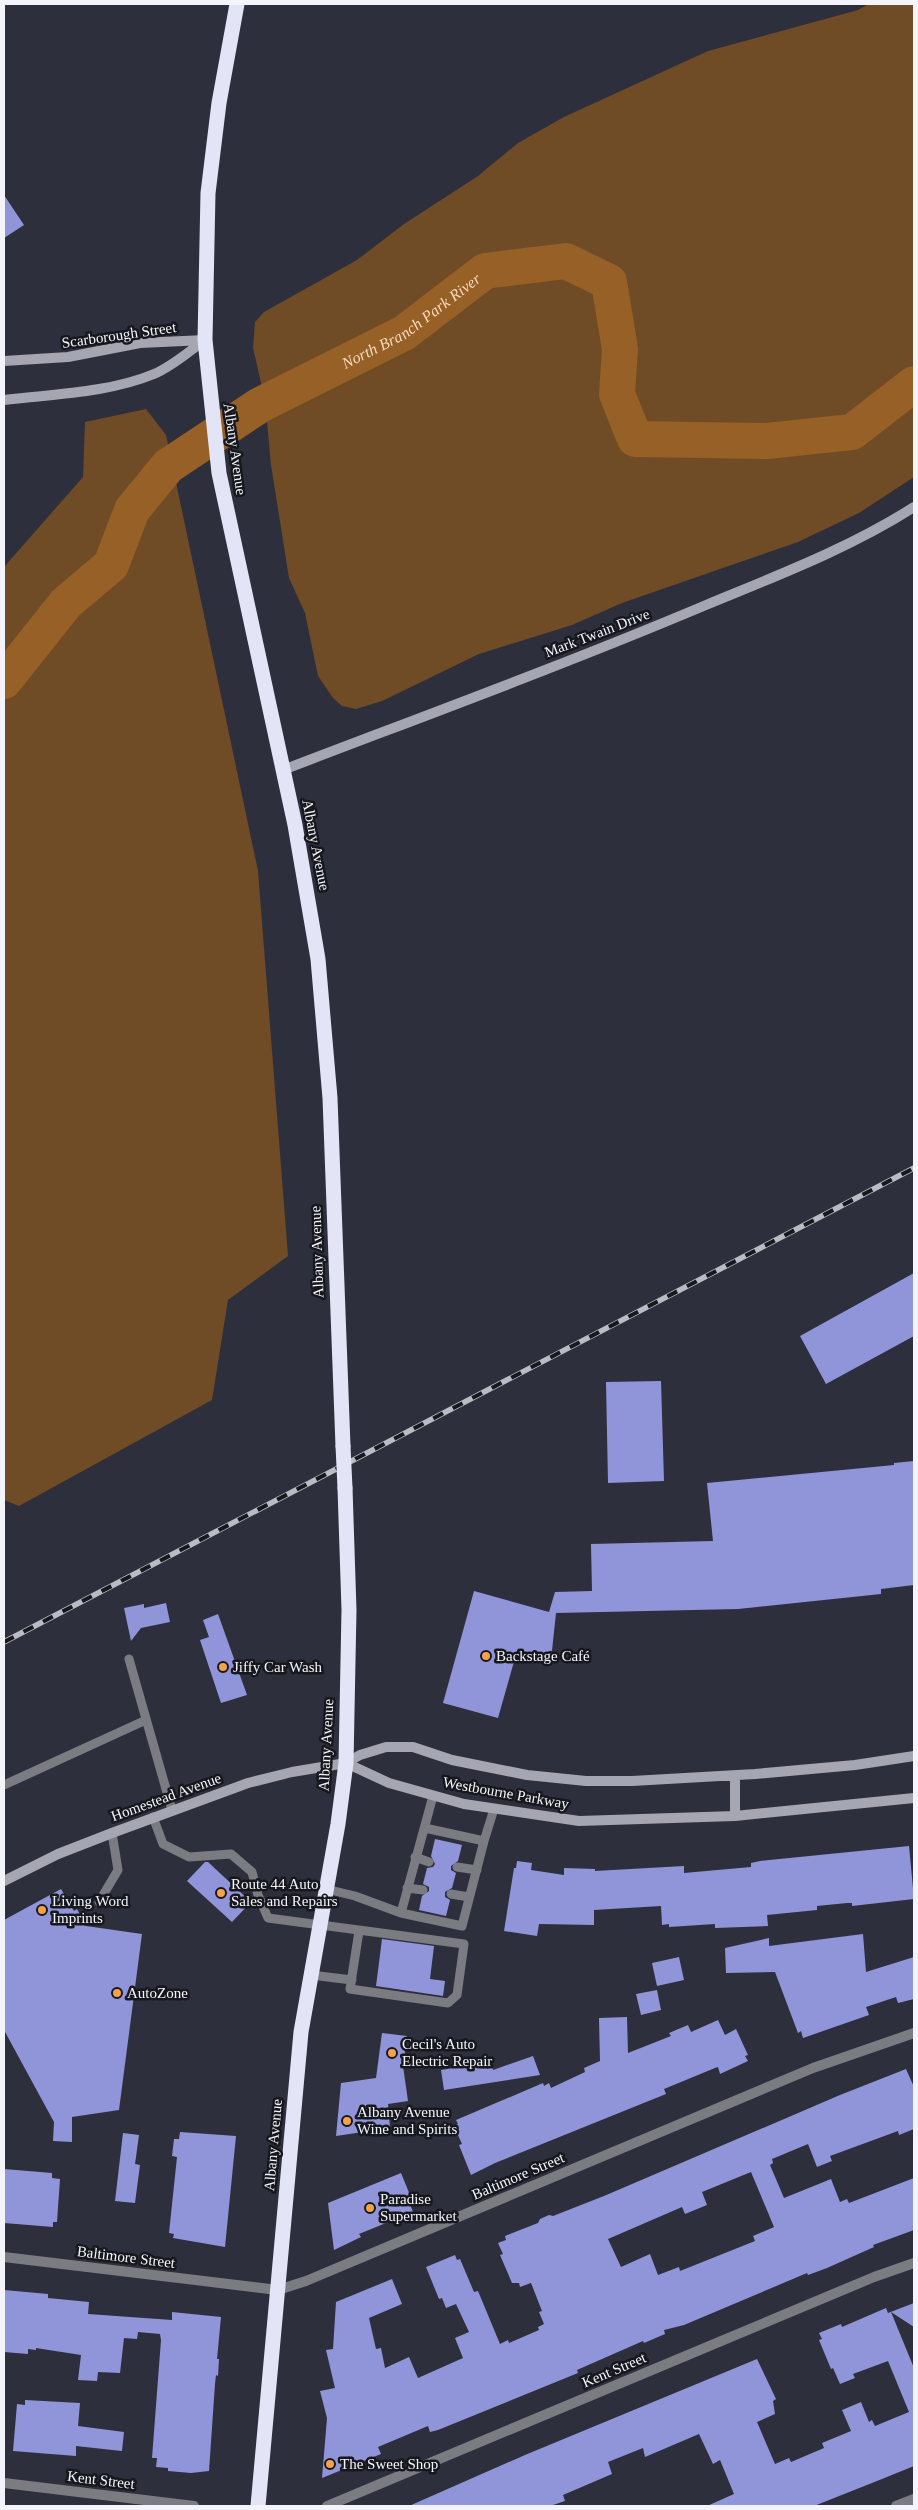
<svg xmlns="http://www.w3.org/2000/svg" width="918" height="2510" font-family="'Times New Roman',serif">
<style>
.green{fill:#6f4b26}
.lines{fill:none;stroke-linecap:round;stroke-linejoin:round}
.river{stroke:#966026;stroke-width:36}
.building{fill:#9095da;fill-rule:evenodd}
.lane{stroke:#7b7c82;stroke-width:9}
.street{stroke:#7b7c82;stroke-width:10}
.secondary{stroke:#a5a6b1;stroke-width:10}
.highway{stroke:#e3e5f6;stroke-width:15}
.rail-casing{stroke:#babbc5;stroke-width:5.5}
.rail{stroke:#17181d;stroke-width:4;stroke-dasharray:11;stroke-linecap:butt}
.highway-bridge{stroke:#e3e5f6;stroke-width:15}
.poi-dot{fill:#f6a248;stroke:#17181d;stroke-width:2}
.labels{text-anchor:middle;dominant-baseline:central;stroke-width:5;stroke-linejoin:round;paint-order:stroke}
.street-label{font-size:15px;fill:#f3f4fc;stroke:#17181d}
.poi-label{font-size:15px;fill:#f3f4fc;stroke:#17181d;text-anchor:start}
.water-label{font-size:16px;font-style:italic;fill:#f8d8bb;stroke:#17181d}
</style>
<rect width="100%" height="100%" fill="#2e2f3c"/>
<path class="green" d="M869,4H914V477L859,513L798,542L622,603L572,625L479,654L382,701L356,709L342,706L333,698L318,676L305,613L289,578L271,465L265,400L253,348L255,322L264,312L357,260L404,224L478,176L518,143L564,117L708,51L858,10Z
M146,409L166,435L258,871L288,1256L228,1300L212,1400L19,1506L4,1500V567L83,477L85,422Z"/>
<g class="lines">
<path class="river" id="s1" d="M4,681L66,603L111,565L132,510L168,466L260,405L404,333L485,271L566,261L609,282L620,349L617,394L635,439L767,441L852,432L914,384"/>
</g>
<path class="building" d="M4,195L24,225L4,238Z
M914,1273V1336L826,1384L800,1336Z
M661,1381L664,1481L608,1483L606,1382Z
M914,1461V1585L881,1589V1594L738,1609L556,1613L551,1660L517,1651L498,1718L443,1703L474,1591L549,1612L555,1592L592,1591L591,1544L713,1541L707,1483L894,1465V1463Z
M166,1603L170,1622L141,1628L131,1641L124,1608L144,1604V1608Z
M218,1614L247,1695L221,1703L200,1640L209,1637L203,1620Z
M435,1839L462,1845L458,1861L451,1866V1870L456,1873L452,1888L445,1892V1897L450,1900L446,1916L419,1910L422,1896L429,1891V1887L423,1884L427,1868L433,1867L435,1864L431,1856Z
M909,1846L914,1899L852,1906V1903H847L817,1906V1910L767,1915L768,1926L715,1928V1924L669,1927V1924L662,1925L661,1906L594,1910V1925L539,1924L537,1936L504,1931L514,1868H516L517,1861L532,1863L531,1870L564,1875V1868L595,1869V1871L684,1866V1873L751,1867V1863L760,1861Z
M205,1862H208L251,1902L232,1922L187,1881Z
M61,1889L74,1911L77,1909L86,1926L142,1934L119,2110L72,2117V2142L53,2141L54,2122L4,2030V1920Z
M863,1934L866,1972L914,1957V1999L898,2003L896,1997L866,2007L869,2015L803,2038L801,2031L798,2033L775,1972L726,1973L725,1948L769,1938V1946Z
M382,1939L434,1946L430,1979L445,1981L443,1996L376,1986Z
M679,1957L684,1980L657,1986L652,1963Z
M657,1990L661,2010L641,2015L636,1994Z
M627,2017L628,2053L671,2036L669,2033L688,2025L691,2032L718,2020L725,2035L736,2029L748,2055L745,2056L748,2061L720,2074L718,2067L715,2068L664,2089L666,2094L495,2163L471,2175L459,2145L462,2144L454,2126L458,2124L456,2120L543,2083L544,2086L549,2083L551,2088L585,2072L584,2068L600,2061L599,2018Z
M382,2033L407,2036L403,2066L408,2101L388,2104L390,2128L336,2136L341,2083L376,2078Z
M533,2056L540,2075L444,2090L441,2070L467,2066L468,2069L491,2063L493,2070Z
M906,2069L914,2087V2129L899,2135L898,2131L830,2156L832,2161L817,2167L808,2144L772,2159L773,2163L770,2165L784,2198L831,2179L840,2202L847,2199L849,2203L914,2178V2230L873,2245L874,2247L827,2268L808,2275L807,2273L684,2325L664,2330L665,2334L644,2343L643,2341L577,2370L578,2373L438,2430L430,2432L428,2426L378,2447L381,2454L322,2478L327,2418L320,2391L335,2388L326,2350L333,2349L336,2302L392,2279L402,2304L369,2318L376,2349L381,2348L385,2368L409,2357L418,2378L463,2358L455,2338L469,2332L456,2304L446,2308L442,2298L439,2299L426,2267L455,2255L457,2260L460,2259L474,2292L478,2291L500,2344L508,2340L509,2343L539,2330L538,2327L544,2324L539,2312L542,2311L531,2283L520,2287L519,2283H512L500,2255L503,2254L498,2243L506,2240L505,2236L538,2223L540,2219L549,2215L553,2216L604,2196L840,2095ZM751,2172L774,2227L753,2236L755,2241L680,2271L679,2267L658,2275L650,2254L621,2267L608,2239L682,2207L685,2214L707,2205L702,2192Z
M180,2132L236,2136L225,2247L173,2238L174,2234L169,2233L177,2157L172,2156L174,2139H179Z
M123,2133L139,2135L135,2164L140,2165L135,2203L115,2201Z
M4,2169L52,2173V2178L60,2179L57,2222H53V2227L4,2223Z
M401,2173L410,2195L407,2197L413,2212L359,2234L361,2237L334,2250L328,2203Z
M4,2290L48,2294V2298L89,2302L88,2314L172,2320V2312L221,2317L217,2359H219L218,2376L216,2375L215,2384L209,2471L191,2473L168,2471V2468L156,2467L157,2458H152L161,2340L160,2334L138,2332L137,2339L124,2338L120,2373L98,2372L97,2381L78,2380L81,2355L36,2348V2350L28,2349V2354L4,2352Z
M914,2303V2327L891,2312L914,2368V2466L877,2481L814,2506H707L734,2494L720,2460L713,2464L699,2434L645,2457L643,2448L608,2462L612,2474L563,2495L565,2501L550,2506H409L525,2455L757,2359L776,2399L773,2401L775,2414L757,2422L775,2464L789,2458L791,2462L824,2448L822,2443L851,2431L842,2410L861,2402L869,2422L872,2420L875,2426L909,2412L888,2361L853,2374L855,2378L840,2384L833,2368L831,2369L819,2340L822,2339L819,2333L841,2324L842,2327L886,2308L888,2313Z
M25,2400L80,2403L78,2426L124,2432L122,2451L76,2446V2456L13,2451L17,2404L25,2405Z"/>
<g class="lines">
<path class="lane" d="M129,1659L172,1810
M4,1785L146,1720
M153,1817L163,1844L189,1857L231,1854L252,1872L258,1895L268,1918L464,1944L457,1995L448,2003L350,1989L359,1931
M425,1828L484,1841L494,1809
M415,1857L429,1862
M457,1867L477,1870
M407,1888L423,1890
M326,1889L355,1896L401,1913L433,1796
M451,1894L469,1897
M99,1902L118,1870L112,1833
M401,1913L462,1926L484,1841
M311,1975L352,1980"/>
<path class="street" d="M4,2257L278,2290L306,2281L813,2068L914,2033
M4,2483L194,2506
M327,2506L874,2277L914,2263
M896,2506L914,2499"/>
<path class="secondary" d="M4,361L68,357L140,343L205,340
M4,400C53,394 108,393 154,374C173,366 188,352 205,340
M283,770C424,716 566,664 706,605C776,576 850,548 914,507
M346,1763L389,1783L464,1804L579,1821L735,1816L914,1798
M735,1816V1776
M4,1881L58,1854L112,1833L248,1783L292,1772L346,1763L360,1755L386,1747H413L452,1760L527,1775L586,1781H632L755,1774L855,1765L914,1756"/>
<path class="highway" d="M237,4L219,103L208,193L205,340L219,473L295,825L318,959L330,1098L343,1446
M258,2506L301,2032L338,1824L346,1763L349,1610L345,1488"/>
<g class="rail-casing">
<path id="rail" d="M4,1642L914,1168"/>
</g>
<use href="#rail" class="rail"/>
<path class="highway-bridge" d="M343,1446L345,1488"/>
</g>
<g class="poi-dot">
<circle cx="486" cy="1656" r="5"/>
<circle cx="223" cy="1667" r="5"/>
<circle cx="221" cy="1893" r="5"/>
<circle cx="42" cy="1910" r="5"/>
<circle cx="117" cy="1993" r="5"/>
<circle cx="392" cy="2053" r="5"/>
<circle cx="347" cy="2121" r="5"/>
<circle cx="370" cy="2208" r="5"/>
<circle cx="330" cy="2464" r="5"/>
</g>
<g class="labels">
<g class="street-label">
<text transform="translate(119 335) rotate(-8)">Scarborough Street</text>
<text transform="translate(235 449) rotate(82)">Albany Avenue</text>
<text transform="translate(597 633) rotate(-21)">Mark Twain Drive</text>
<text transform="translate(316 845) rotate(79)">Albany Avenue</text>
<text transform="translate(317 1252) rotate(-92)">Albany Avenue</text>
<text transform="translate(326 1745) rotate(-87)">Albany Avenue</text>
<text transform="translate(506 1793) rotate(10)">Westbourne Parkway</text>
<text transform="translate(166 1797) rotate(-20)">Homestead Avenue</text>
<text transform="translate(273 2145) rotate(-85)">Albany Avenue</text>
<text transform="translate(518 2176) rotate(-23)">Baltimore Street</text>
<text transform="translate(126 2257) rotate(7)">Baltimore Street</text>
<text transform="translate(614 2370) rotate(-23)">Kent Street</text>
<text transform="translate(101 2480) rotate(7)">Kent Street</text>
</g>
<g class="poi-label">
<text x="496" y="1656">Backstage Café</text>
<text x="233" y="1667">Jiffy Car Wash</text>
<text x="231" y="1884">Route 44 Auto<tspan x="231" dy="17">Sales and Repairs</tspan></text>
<text x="52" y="1901">Living Word<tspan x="52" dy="17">Imprints</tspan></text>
<text x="127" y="1993">AutoZone</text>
<text x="402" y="2044">Cecil's Auto<tspan x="402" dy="17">Electric Repair</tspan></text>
<text x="357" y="2112">Albany Avenue<tspan x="357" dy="17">Wine and Spirits</tspan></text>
<text x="380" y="2199">Paradise<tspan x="380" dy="17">Supermarket</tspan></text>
<text x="340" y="2464">The Sweet Shop</text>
</g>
<g class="water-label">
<text stroke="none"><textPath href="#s1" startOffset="558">North Branch Park River</textPath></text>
</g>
</g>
<rect width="918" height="2510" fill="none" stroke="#f3f4fc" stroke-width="10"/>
</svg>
